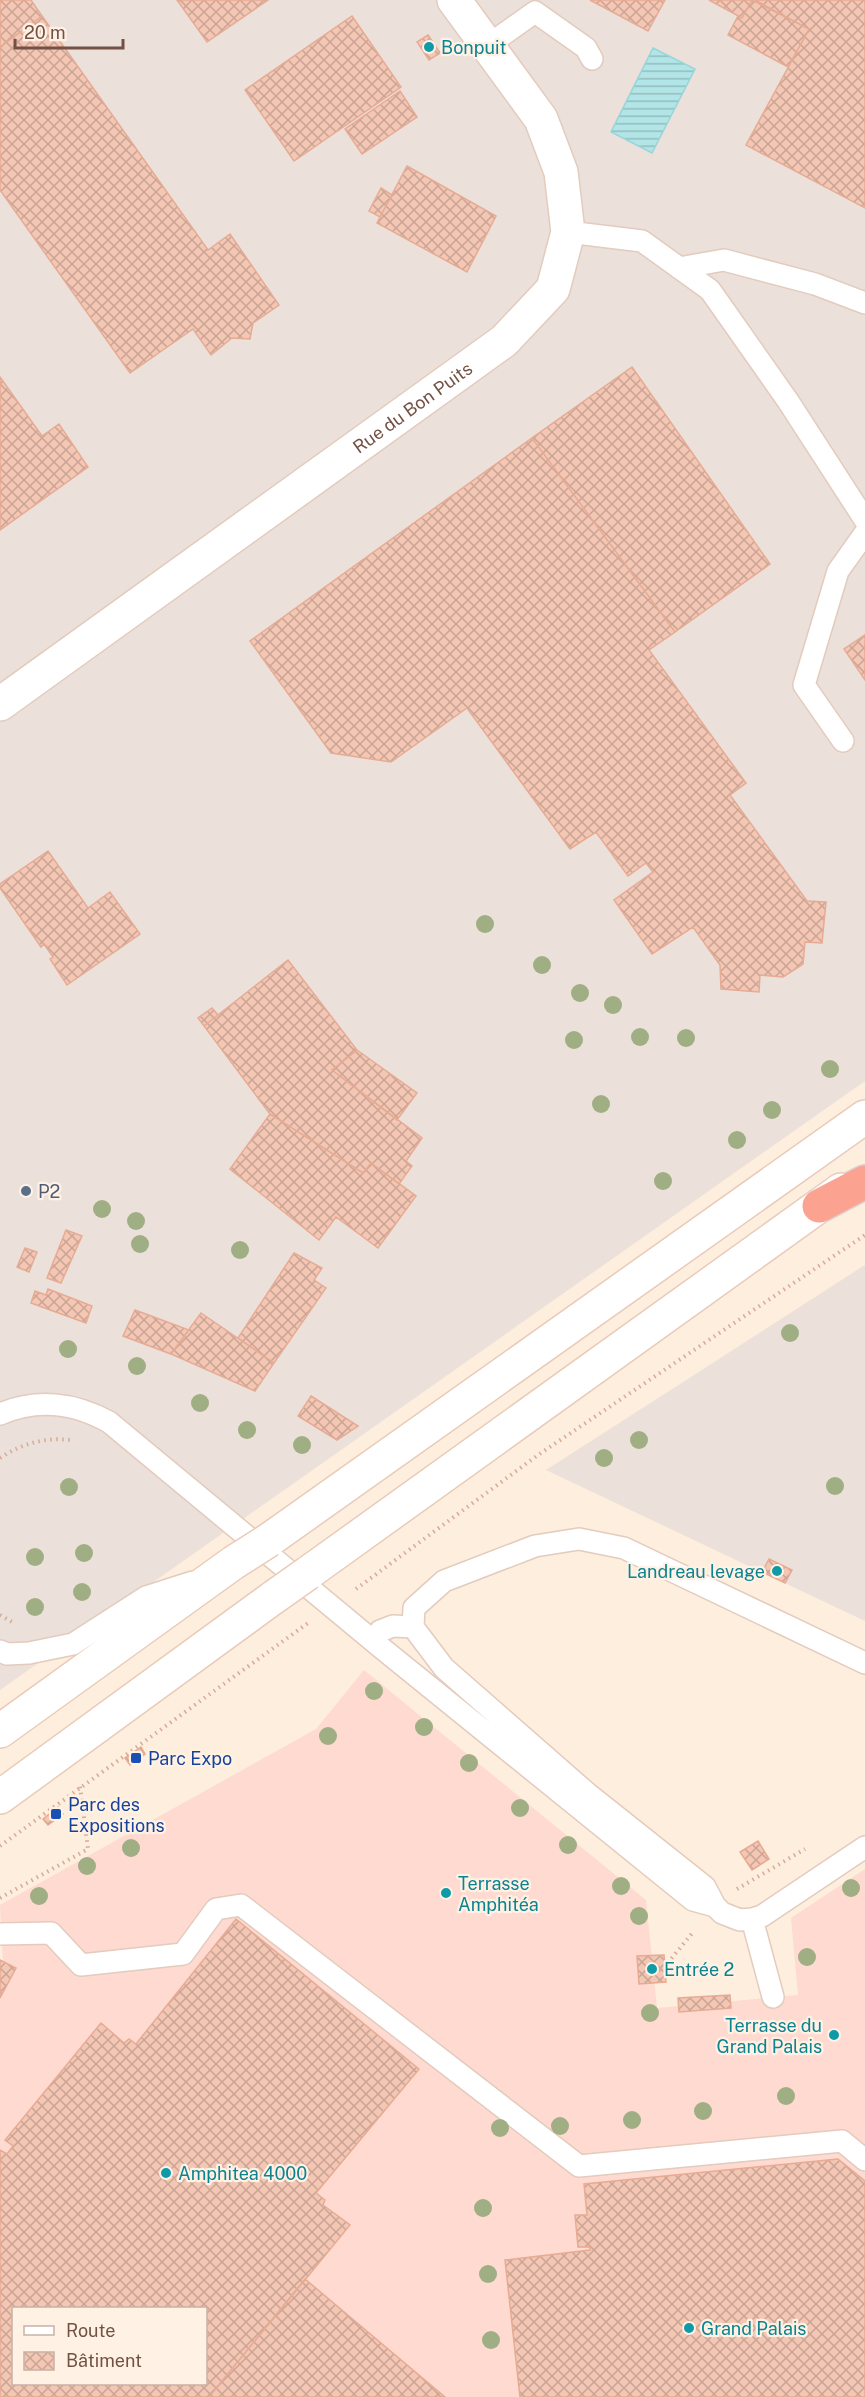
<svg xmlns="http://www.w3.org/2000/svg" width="865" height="2397" font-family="'Public Sans',sans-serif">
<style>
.commercial{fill:#ffdad0;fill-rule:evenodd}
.industrial{fill:#ebe0da}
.water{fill:url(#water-rules);stroke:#97d6d9;stroke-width:1.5}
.building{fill:url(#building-cross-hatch);stroke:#e7ab93;stroke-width:1.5;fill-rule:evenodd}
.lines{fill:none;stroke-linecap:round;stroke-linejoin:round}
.lane-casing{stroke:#e3cbbd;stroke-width:24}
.street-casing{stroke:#e3cbbd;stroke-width:36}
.secondary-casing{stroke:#e9cbb9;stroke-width:36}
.highway-casing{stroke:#dbd2cf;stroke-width:36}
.path{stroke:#d8aa98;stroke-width:4;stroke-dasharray:1.5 4.5;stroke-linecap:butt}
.lane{stroke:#fff;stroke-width:21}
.street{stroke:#fff;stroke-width:33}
.secondary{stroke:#fff;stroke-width:33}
.highway{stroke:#fca290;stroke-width:33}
.secondary-bridge-casing{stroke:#e9cbb9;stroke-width:36;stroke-linecap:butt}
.secondary-bridge{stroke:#fff;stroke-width:33}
.tree{fill:#a0ae84}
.culture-dot{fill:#0f9aa8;stroke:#fff2e5;stroke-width:2}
.service-dot{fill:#5c6f8a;stroke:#fff2e5;stroke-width:2}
.transit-dot{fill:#1a4fb4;stroke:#fff2e5;stroke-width:2}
.labels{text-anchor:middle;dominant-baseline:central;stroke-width:4.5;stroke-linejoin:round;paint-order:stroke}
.culture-label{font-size:18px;fill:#0d838f;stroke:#fff2e5;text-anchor:start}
.street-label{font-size:18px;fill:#745145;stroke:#fff2e5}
.service-label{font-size:18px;fill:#4e5e75;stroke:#fff2e5;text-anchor:start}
.transit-label{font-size:18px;fill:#164399;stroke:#fff2e5;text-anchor:start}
</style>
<defs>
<pattern id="water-rules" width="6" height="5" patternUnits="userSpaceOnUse" patternTransform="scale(1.5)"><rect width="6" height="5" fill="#b2e5e7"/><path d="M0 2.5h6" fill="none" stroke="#95bcbd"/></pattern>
<pattern id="building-cross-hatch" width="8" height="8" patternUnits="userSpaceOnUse" patternTransform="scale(1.5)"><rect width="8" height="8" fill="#f4c7b4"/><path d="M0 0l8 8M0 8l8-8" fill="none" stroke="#caa494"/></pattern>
</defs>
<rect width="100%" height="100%" fill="#fdeedd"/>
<path class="commercial" d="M364,1670L646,1900L657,2008L798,1995L791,1918L865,1869V2397H0V1969L3,1963L0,1905L316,1729ZM14,2308H206V2384H14Z"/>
<path class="industrial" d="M0,0H865V1081L0,1690Z
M865,1265V1621L546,1470L677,1386Z"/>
<path class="water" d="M653,48L695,69L652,153L611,132Z"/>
<path class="building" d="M0,0H31L42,16L0,47Z
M177,0H268L207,42Z
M590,0H665L648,31Z
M709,0H752L742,18Z
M752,0L809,29L788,67L728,35L738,16L742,18Z
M755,0H865V208L746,145L809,29Z
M42,16L208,250L230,234L279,305L253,323L250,339L232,338L211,355L193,329L130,373L0,190V47Z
M352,16L401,87L294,161L245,90Z
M428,35L440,53L429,60L417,42Z
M400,91L417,117L362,154L345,129Z
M407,166L496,216L467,272L377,223Z
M381,188L392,195L380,217L369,211Z
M632,367L770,564L675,632L532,438Z
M0,377L42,436L59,424L88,467L0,530Z
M532,438L675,632L649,650L746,783L730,795L807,901L826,902L822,943L805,942L803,964L783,977L760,975L759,992L721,989L720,965L693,927L652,954L614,900L653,872L646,863L628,876L596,832L570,849L467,708L391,762L331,753L250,641Z
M865,635V680L844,649Z
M48,851L88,908L110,892L140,934L67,985L50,959L53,957L44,944L41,947L0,888V884Z
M288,960L357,1050L332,1070L422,1138L406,1161L412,1166L399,1184L371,1163L363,1173L270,1114L204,1026Z
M212,1008L218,1015L204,1026L198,1018Z
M357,1050L417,1093L397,1120L332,1070Z
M270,1114L363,1173L371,1163L416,1196L378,1248L336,1217L319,1240L230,1169Z
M66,1230L82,1236L61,1283L47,1278Z
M25,1248L37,1252L29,1272L17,1267Z
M294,1253L322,1268L314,1280L326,1288L274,1363L238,1338Z
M48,1289L92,1306L86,1323L31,1303L35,1291L46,1295Z
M135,1310L189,1330L171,1354L123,1336Z
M201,1313L274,1363L255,1391L171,1354Z
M311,1396L358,1426L337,1440L298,1416Z
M769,1559L792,1570L785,1583L762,1572Z
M141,1747L145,1754L130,1765L125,1758Z
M58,1807L63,1814L48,1825L43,1819Z
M758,1841L769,1859L752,1870L740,1852Z
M236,1919L419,2069L316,2193L325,2200L323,2205L350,2225L209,2397H0V2150L7,2154L13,2146L5,2140L101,2023L124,2043L129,2039L136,2044ZM14,2308H206V2384H14Z
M664,1955L666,1982L639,1984L637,1956Z
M0,1960L16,1968L0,1998Z
M730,1995L731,2008L679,2012L678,1998Z
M838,2159L865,2181V2397H520L505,2260L590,2250V2247H578L575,2215H587L584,2184Z
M305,2279L445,2397H209Z"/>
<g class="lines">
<g class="lane-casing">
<path id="lane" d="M487,46L535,12L586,48L592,59
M568,232L642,241L710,290L788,401L865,520
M679,268L724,260L815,284L865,303
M843,741L804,685L838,571L865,533
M0,1414C37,1398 75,1403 109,1422L384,1650L693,1900L715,1906
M413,1627L414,1608L444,1581L535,1546L579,1539L624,1548L865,1663
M380,1631L393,1626L413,1627L444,1668L588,1794L705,1887L715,1906L722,1913L740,1920L752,1919L762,1916L865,1847
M0,1651L7,1654L29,1653L73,1644L146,1597L193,1582
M752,1919L773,1997
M0,1934L51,1933L81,1965L183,1954L216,1909L241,1905L579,2166L842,2141L865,2160"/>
</g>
<g class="street-casing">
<g id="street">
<path id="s1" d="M0,704L504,341L553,289L568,232L561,172L541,119L454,0"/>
</g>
</g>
<g class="secondary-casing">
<path id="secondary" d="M269,1540L865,1117
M308,1573L841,1190
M0,1731L233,1563
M0,1797L274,1597"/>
</g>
<g class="highway-casing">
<path id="highway" d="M819,1206L865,1182"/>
</g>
<path class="path" d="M0,1458C21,1444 45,1437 70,1440
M356,1589L538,1455L865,1235
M0,1615L12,1622
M0,1846L308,1623
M737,1889L805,1849
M0,1898L88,1849L80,1786
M653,1970H662L694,1931"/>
<use href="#lane" class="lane"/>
<use href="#street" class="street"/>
<use href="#secondary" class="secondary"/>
<use href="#highway" class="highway"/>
<g class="secondary-bridge-casing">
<path id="secondary-bridge" d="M233,1563L269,1540
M274,1597L308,1573"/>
</g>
<use href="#secondary-bridge" class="secondary-bridge"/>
</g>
<g class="tree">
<circle cx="485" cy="924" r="9"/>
<circle cx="542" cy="965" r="9"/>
<circle cx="580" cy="993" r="9"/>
<circle cx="613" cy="1005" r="9"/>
<circle cx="640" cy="1037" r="9"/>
<circle cx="686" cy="1038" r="9"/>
<circle cx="574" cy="1040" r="9"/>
<circle cx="830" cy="1069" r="9"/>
<circle cx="601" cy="1104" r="9"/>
<circle cx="772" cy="1110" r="9"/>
<circle cx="737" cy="1140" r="9"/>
<circle cx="663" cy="1181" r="9"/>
<circle cx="102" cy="1209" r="9"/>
<circle cx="136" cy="1221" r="9"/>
<circle cx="140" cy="1244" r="9"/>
<circle cx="240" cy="1250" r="9"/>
<circle cx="790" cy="1333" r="9"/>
<circle cx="68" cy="1349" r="9"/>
<circle cx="137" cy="1366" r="9"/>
<circle cx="200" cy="1403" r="9"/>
<circle cx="247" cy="1430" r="9"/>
<circle cx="639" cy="1440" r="9"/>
<circle cx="302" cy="1445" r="9"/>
<circle cx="604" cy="1458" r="9"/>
<circle cx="835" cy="1486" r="9"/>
<circle cx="69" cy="1487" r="9"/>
<circle cx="84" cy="1553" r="9"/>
<circle cx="35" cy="1557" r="9"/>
<circle cx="82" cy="1592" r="9"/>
<circle cx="35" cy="1607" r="9"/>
<circle cx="374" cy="1691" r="9"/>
<circle cx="424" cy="1727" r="9"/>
<circle cx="328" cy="1736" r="9"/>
<circle cx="469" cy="1763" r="9"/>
<circle cx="520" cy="1808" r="9"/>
<circle cx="568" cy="1845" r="9"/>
<circle cx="131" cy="1848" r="9"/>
<circle cx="87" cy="1866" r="9"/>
<circle cx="621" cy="1886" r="9"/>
<circle cx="851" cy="1888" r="9"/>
<circle cx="39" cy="1896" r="9"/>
<circle cx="639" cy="1916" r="9"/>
<circle cx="807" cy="1957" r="9"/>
<circle cx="650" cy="2013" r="9"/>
<circle cx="786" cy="2096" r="9"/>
<circle cx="703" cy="2111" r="9"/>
<circle cx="632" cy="2120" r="9"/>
<circle cx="560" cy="2126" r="9"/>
<circle cx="500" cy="2128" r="9"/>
<circle cx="483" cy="2208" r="9"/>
<circle cx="488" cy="2274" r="9"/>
<circle cx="491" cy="2340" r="9"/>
</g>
<g class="culture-dot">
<circle cx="429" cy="47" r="6"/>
<circle cx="777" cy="1571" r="6"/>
<circle cx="446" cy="1893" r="6"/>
<circle cx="652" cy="1969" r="6"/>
<circle cx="834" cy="2035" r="6"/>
<circle cx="166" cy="2173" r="6"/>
<circle cx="689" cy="2328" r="6"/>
</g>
<circle class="service-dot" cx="26" cy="1191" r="6"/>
<g class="transit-dot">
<rect x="130" y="1752" width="12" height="12" rx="3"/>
<rect x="50" y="1808" width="12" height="12" rx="3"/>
</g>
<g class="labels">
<g class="culture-label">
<text x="441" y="47">Bonpuit</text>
<text x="765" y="1571" text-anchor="end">Landreau levage</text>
<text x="458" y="1883">Terrasse<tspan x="458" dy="21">Amphitéa</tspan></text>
<text x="664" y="1969">Entrée 2</text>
<text x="822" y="2025" text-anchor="end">Terrasse du<tspan x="822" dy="21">Grand Palais</tspan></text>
<text x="178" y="2173">Amphitea 4000</text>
<text x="701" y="2328">Grand Palais</text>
</g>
<g class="street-label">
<text stroke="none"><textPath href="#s1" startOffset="508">Rue du Bon Puits</textPath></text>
</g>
<g class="service-label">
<text x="38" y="1191">P2</text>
</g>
<g class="transit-label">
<text x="148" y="1758">Parc Expo</text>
<text x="68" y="1804">Parc des<tspan x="68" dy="21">Expositions</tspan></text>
</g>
</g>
<rect x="12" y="2307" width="195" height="78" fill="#fff2e5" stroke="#c7b2a5" stroke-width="1.5"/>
<rect x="24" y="2326" width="30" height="9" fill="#ffffff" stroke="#c7b2a5" stroke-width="1.5"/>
<text x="66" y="2337" font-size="18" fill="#745145">Route</text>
<rect x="24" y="2352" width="30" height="18" fill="url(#building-cross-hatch)" stroke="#c7b2a5" stroke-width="1.5"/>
<text x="66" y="2367" font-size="18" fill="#745145">Bâtiment</text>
<path d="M15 39v9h108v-9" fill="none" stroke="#745145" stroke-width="3"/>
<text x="24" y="39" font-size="18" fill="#745145" stroke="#fff2e5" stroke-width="4.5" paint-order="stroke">20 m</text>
</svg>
